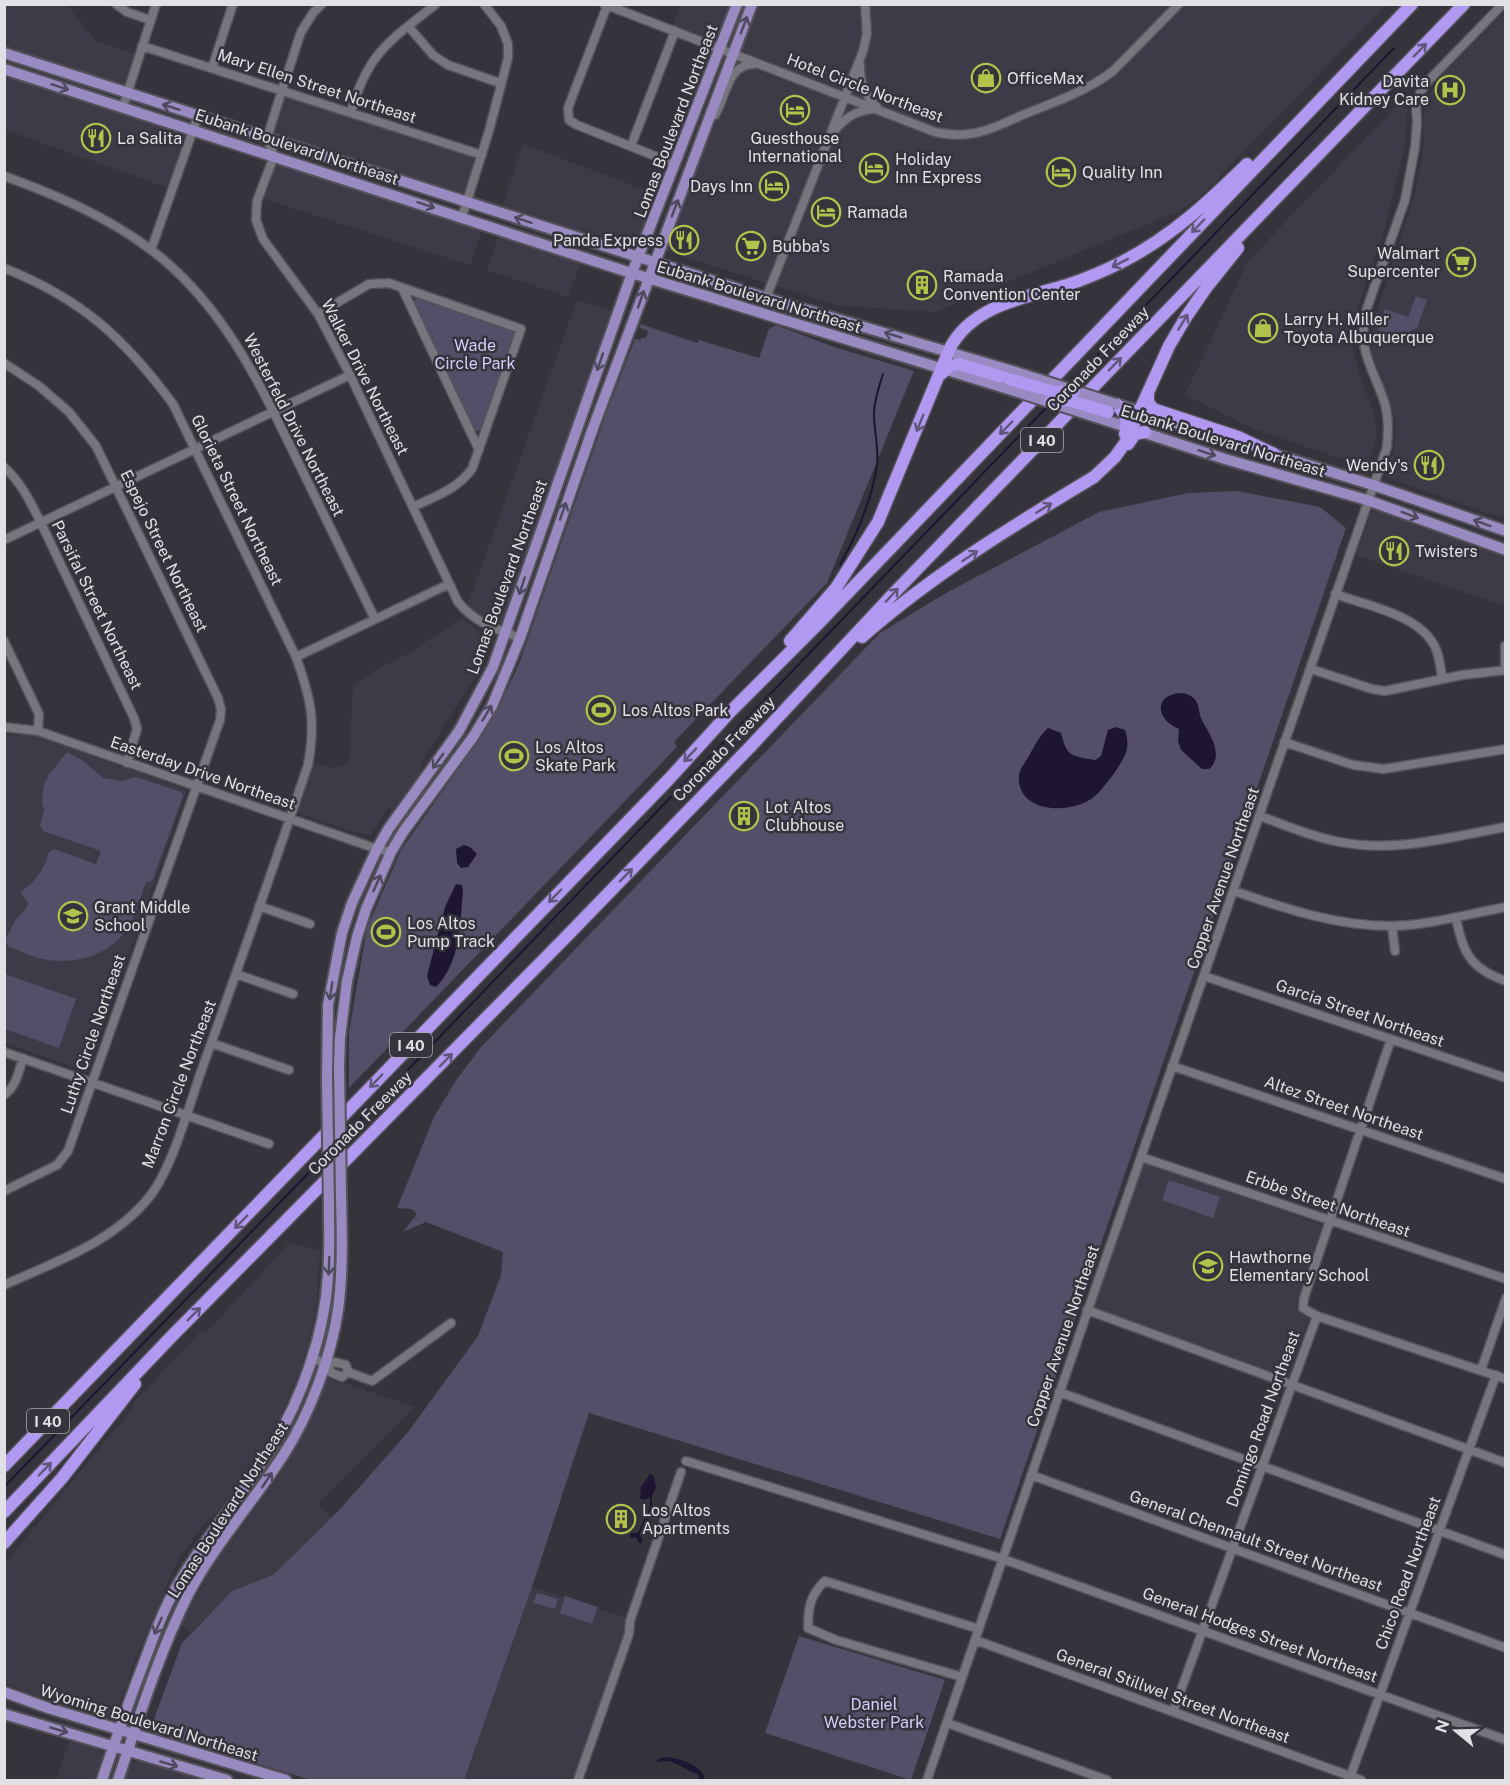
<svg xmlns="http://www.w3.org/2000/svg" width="1510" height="1785" font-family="'Public Sans',sans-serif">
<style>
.built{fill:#3e3b49}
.green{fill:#554e68}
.water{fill:#1e1532}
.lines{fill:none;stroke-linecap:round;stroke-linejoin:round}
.stream{stroke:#1e1532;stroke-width:2}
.minor-casing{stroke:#545259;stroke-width:11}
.major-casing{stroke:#545259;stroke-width:14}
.highway-casing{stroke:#545259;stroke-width:15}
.minor{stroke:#77757d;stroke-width:8}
.major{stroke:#9a8ac2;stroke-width:10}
.highway{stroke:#b198f0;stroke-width:12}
.major-bridge-casing{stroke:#545259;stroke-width:14;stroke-linecap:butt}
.highway-bridge-casing{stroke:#545259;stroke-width:15;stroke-linecap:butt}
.major-bridge{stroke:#9a8ac2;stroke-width:10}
.highway-bridge{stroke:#b198f0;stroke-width:12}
.oneway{stroke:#4e495d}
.oneway2{stroke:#60567a}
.labels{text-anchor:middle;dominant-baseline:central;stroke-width:5;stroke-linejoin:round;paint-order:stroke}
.shield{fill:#35333b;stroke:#adacb2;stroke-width:1.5}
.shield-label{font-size:15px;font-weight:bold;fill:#e1e0e5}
.poi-label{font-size:16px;fill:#e1e0e5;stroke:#35333b;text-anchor:start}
.street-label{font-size:16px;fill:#e1e0e5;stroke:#35333b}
.park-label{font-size:16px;fill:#d7cbfc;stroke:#35333b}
</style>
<rect width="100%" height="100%" fill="#35333b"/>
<path class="built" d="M66,4L96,41L135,54L124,88L5,49V5Z
M681,5H731L716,41L672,27Z
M759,5H1387L1199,198L1179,211L935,312L835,305L666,251Z
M1505,11V519L1385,477L1393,453L1396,425L1384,385L1372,354V326L1414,197L1424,144L1423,125L1426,99L1441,76Z
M5,75L182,132L185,140L169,188L5,130Z
M1409,93L1405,146L1383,235L1360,300L1352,345L1362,383L1375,415L1376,442L1366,467L1254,429L1185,395L1248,261Z
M287,96L472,156L475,160L464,193L460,194L274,135L272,132L283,98Z
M523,144L658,195L635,249L630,250L502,208Z
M280,163L482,229L470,265L264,199L276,164Z
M499,235L581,261L568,297L487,270Z
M577,300L613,311L506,620L505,624L501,626L483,619L467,607Z
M1376,510L1505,555V606L1356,555L1371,512Z
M462,618L491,643L481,668L424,758L418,777L393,809L388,808L372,833L369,835L358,832L357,833L300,814L298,812L314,763L335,768L347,764L349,760L353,685L385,664L395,662Z
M5,735H34L187,790L87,1072L5,1043Z
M1144,1161L1322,1225L1296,1307L1309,1318L1288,1378L1093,1308Z
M289,1243L320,1250L317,1301L308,1345L300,1370L279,1419L262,1449L216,1513L203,1525L176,1564L134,1663L115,1716L112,1719L103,1720L88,1716L78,1709L53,1700L33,1696L5,1683V1563L135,1405L133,1403L199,1333H206Z
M329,1378L415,1407L317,1504L331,1517L273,1575L232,1591L190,1633L181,1624L215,1563L279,1476L306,1428L325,1381Z
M532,1587L629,1619L573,1780H464Z
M70,1740L98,1749L103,1753L104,1760L97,1780H56Z
M135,1761H139L208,1780H123L128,1767Z"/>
<path class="green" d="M1416,296L1427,300L1417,328L1398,337L1378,330L1385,309L1408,317Z
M417,297L512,330L515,333V338L482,430L479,431H475L413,302Z
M640,324L698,343L699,340L759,358L769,329L776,325L834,347L914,371L827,583L674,742L677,747L349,1088V1032L367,928L401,850L480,738L499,706L519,664L607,411L635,339L640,340L641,338H646L648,331L640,328Z
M1237,491L1320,507L1346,528L1000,1539L589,1413L532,1587L464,1780H311L154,1732L151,1727L182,1643L232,1591L273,1575L340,1509L408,1432L478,1336L501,1275L503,1252L426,1222L403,1232L417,1214L412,1209L397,1208L434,1117L457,1079L481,1047L880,633L946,593L1099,512L1188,493Z
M67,752L82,760L103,778L122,781L136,777L181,792L183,796L152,881L146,882C140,898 136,916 126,930C109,955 77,964 48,960C34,958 21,951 8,946L5,939C10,932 13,923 18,917C23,911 27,911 28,902L21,894L22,891C37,880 44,869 49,852L54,849L96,864L101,851L43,831L40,825L44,810L42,800L44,785L48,776Z
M5,974L76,999L59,1048L5,1029Z
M1169,1180L1220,1197L1213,1218L1162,1200Z
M537,1593L558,1599L555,1609L533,1603Z
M565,1596L598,1607L592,1624L560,1613Z
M799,1636L945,1680L911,1780L765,1733Z"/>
<path class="water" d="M1183,693C1203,698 1196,710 1203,722C1211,736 1224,757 1209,769H1202L1181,750L1178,741L1179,729C1154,719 1154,693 1183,693Z
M1116,727L1125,730C1131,749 1125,756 1115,772C1109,780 1101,791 1094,797C1071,815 1016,814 1019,775C1020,768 1027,760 1030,754C1035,745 1040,735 1048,728L1061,733C1067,757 1071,756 1095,760L1101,756L1108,730Z
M464,845L470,847L477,854L468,867L461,868L457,863L456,849Z
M456,884L462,885L463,890C460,923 461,962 436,987L430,985L427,976L445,907Z
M650,1474L654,1476L656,1487L652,1496V1507L648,1517L649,1520L640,1533L641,1538L643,1539L640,1544L636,1537L630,1538L631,1533H638L650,1507V1497L644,1500L640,1498L641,1487Z
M667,1757C681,1759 703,1765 705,1780H699V1775L670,1761L656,1762L660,1758Z"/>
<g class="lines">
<path class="stream" d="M1069,385L1394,48
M840,565C857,534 872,500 877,465C879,449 874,431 874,414C874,400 879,387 883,374
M344,1136L1048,406
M4,1487L323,1158"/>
<g class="minor-casing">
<path id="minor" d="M116,4L127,12L150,20
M322,4L313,13L301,32L282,90L267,138L274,156L257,201L256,220L263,239L318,314L350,375L458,602C475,623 496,629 520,638
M604,4L935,132C946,134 957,136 968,134C988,132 1006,122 1025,114C1055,102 1087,91 1113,71L1179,4
M607,6L568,108L569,120L577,125L675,164
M409,27L433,55L448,65L500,83
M142,46L482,155
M860,65C860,83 864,94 877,107
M212,68L233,4
M123,107L156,4
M351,112C368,52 390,41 436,4
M715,115C727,95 727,64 755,64
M835,130C846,117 857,110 875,109
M631,146L675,31
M4,176C56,195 106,216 150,249C224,304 262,388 301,468C326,518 350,569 375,619
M462,217L489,131L508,58V44L501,26L484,4
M151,250L198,116
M4,268C82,299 124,338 173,404L296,657C311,699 316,721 308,765C274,866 239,966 203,1066C190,1102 173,1167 150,1196C114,1242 55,1262 4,1285
M402,288L479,450
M766,298L863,51L867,34L865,4
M318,314L369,284L389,283L521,329L472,469C456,490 436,496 413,507
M4,363L39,386L69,412L96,446L218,698L221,709L220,720L68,1151L57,1165L4,1191
M4,467C21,482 31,503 41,523L134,718L137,729L127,763
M4,540L350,375
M1335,594C1367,606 1425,615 1437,652C1440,660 1441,670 1442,679
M4,641L39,714L38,731
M296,657L449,584
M1311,669L1372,689L1385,691L1462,675L1506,670
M1505,670V646
M4,727L38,731L377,849L391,852
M1284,742L1353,765L1384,769L1506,749
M1260,816C1284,825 1310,836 1335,841C1393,854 1449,837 1506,827
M1234,891C1286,909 1336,926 1392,926C1430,925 1468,914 1506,907
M259,906L310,924
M1456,917C1462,951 1470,969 1506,981
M1392,926L1395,951
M236,974L293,994
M1204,976L1506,1078
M1391,1039L1304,1298L1303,1308L1317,1316L1506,1379
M211,1043L289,1070
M4,1052L269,1144
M1172,1066L1506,1179
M4,1095C16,1087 19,1071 23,1058
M1141,1157L1506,1279
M1087,1310L1506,1463
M312,1357L328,1366L330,1372L342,1377L348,1372
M328,1366L334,1362L346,1365L348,1372L372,1381L451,1323
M1481,1370L1506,1298
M1059,1392L1506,1555
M686,1461L1003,1559L1506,1740
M1031,1475L1506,1648
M975,1640L1361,1780
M962,1677L836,1640L808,1628C808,1608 810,1595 825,1581L979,1629
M1173,1712L1317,1316
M947,1723L1107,1780
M578,1780L629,1634L630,1621L681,1472
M927,1780L1090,1304L1387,447C1388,432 1389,418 1385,404C1373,366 1356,352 1367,308L1405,200L1415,147L1417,122L1416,107L1420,93L1428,81L1503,4
M1349,1780L1496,1375"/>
</g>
<g class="major-casing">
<path id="major" d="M4,53L766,298L1016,372
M4,69L625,271L1002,387
M1116,404L1206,433
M1102,419L1225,459L1367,500L1506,550
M1267,452L1373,485L1506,531
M339,1066L340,1038L347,981L357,937L366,909L391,852L403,832L473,737L492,706L520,638L593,428L752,4
M327,1080L328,1005L342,933L352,903L377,849L389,828L459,731L493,667L632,273L737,4
M4,1692L48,1708L286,1780
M4,1714L227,1780
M102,1780C115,1742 128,1703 143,1665C153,1638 163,1610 177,1586C205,1537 243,1495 272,1447C302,1398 325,1333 328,1275C330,1253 329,1230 329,1207
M118,1780C138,1720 160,1650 189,1593C215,1544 254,1501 284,1454C310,1414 331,1357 338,1310C343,1272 342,1234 341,1196"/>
</g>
<g class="highway-casing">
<path id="highway" d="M941,374L950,366L959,364L1009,379
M1148,392V402L1153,409L1238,437L1274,454
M1116,404C1125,413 1129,421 1125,434
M1128,444L1135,434L1145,432
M862,637C932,575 1014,525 1094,477L1115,457L1125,443L1169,346L1186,317L1206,288L1238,248
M790,641L836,588L878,522L950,348C973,305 1024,298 1067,285C1085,279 1104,271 1122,262C1172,236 1207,203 1247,164
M4,1466L670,778L730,712L817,625L1412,4
M4,1512L172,1336L565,938L752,745L894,593L1464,4
M4,1543L62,1478L135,1384"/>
</g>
<use href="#minor" class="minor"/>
<use href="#major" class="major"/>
<use href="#highway" class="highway"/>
<g class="major-bridge-casing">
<path id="major-bridge" d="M1016,372L1116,404
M1002,387L1102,419
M339,1066L341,1196
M327,1080L329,1207"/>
</g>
<g class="highway-bridge-casing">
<path id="highway-bridge" d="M1009,379L1054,392L1074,391
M1050,402L1068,400L1108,412"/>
</g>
<use href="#major-bridge" class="major-bridge"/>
<use href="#highway-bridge" class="highway-bridge"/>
</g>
<defs><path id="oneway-shaft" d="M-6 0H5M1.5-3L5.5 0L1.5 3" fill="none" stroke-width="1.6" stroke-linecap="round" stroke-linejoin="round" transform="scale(1.5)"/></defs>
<g class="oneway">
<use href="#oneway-shaft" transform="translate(744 25) rotate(-69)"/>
<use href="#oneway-shaft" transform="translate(60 87) rotate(18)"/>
<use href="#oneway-shaft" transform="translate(171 107) rotate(-162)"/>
<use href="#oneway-shaft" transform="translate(426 205) rotate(18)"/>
<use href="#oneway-shaft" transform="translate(675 208) rotate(-69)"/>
<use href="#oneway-shaft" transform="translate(523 220) rotate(-162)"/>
<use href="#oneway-shaft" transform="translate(641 299) rotate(-71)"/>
<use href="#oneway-shaft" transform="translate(893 335) rotate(-163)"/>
<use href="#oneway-shaft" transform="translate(600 362) rotate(109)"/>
<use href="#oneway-shaft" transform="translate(1207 453) rotate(18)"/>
<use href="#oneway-shaft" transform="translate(563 511) rotate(-71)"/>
<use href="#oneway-shaft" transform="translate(1410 515) rotate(20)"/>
<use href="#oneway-shaft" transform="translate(1482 523) rotate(-160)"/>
<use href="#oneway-shaft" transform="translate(522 586) rotate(108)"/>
<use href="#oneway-shaft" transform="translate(487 713) rotate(-59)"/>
<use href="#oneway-shaft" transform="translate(438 761) rotate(126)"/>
<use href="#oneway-shaft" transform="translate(377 883) rotate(-66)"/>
<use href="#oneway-shaft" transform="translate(331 991) rotate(99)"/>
<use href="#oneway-shaft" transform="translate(329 1266) rotate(92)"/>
<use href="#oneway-shaft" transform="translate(267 1480) rotate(-56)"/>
<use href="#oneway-shaft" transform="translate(158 1626) rotate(114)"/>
<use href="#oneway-shaft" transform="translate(59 1730) rotate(16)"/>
<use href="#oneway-shaft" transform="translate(169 1764) rotate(16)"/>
</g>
<g class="oneway2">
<use href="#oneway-shaft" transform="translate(1420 50) rotate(-46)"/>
<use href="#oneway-shaft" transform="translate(1198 226) rotate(134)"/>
<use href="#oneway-shaft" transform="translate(1120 263) rotate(153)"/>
<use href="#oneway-shaft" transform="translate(1183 322) rotate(-59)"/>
<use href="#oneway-shaft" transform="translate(1115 364) rotate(-46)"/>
<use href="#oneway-shaft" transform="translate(920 423) rotate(112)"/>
<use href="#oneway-shaft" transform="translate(1006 428) rotate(134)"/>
<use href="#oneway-shaft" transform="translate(1044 508) rotate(-32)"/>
<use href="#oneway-shaft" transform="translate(970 556) rotate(-34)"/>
<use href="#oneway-shaft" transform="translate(892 595) rotate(-47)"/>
<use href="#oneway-shaft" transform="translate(690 755) rotate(133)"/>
<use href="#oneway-shaft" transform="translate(626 875) rotate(-46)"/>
<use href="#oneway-shaft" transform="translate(555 896) rotate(134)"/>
<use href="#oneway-shaft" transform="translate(446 1060) rotate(-46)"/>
<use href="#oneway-shaft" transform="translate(376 1081) rotate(134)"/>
<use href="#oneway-shaft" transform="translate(241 1222) rotate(134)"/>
<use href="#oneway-shaft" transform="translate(194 1314) rotate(-45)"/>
<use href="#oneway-shaft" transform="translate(45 1469) rotate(-46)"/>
</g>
<defs>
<g id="shop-ring" transform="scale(1.5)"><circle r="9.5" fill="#35333b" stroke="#b3c24b" stroke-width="1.5"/><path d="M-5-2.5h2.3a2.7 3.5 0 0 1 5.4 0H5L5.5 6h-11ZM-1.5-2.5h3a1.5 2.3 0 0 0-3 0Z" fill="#b3c24b"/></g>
<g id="hospital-ring" transform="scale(1.5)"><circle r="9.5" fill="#35333b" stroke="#b3c24b" stroke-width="1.5"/><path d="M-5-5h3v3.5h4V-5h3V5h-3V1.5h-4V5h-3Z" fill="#b3c24b"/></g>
<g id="hotel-ring" transform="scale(1.5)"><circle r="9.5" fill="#35333b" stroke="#b3c24b" stroke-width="1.5"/><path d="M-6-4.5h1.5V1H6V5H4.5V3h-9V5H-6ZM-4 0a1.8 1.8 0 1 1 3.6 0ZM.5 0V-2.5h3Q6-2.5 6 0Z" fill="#b3c24b"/></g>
<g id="restaurant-ring" transform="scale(1.5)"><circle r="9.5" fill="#35333b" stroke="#b3c24b" stroke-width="1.5"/><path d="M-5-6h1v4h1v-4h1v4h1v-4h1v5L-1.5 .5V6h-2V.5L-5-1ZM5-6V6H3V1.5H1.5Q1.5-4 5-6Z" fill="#b3c24b"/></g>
<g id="supermarket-ring" transform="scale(1.5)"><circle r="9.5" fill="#35333b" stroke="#b3c24b" stroke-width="1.5"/><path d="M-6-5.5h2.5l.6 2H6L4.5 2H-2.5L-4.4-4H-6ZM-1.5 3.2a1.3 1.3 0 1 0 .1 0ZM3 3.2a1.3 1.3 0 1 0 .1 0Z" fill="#b3c24b"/></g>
<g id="building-ring" transform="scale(1.5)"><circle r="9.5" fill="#35333b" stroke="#b3c24b" stroke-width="1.5"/><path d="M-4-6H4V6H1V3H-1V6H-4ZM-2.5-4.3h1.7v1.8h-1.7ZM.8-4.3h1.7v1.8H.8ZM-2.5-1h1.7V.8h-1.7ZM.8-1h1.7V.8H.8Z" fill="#b3c24b"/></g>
<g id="stadium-ring" transform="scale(1.5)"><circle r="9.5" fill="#35333b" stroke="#b3c24b" stroke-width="1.5"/><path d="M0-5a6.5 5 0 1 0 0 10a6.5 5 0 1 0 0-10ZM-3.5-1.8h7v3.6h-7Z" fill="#b3c24b"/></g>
<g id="school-ring" transform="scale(1.5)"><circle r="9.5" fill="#35333b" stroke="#b3c24b" stroke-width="1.5"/><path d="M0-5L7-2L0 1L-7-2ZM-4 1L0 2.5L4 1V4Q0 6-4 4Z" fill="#b3c24b"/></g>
</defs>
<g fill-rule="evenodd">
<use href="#shop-ring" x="986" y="78"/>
<use href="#hospital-ring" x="1450" y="90"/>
<use href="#hotel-ring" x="795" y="110"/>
<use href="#restaurant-ring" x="96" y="138"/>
<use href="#hotel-ring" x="874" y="168"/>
<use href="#hotel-ring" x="1061" y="172"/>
<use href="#hotel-ring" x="774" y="186"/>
<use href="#hotel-ring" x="826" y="212"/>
<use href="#restaurant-ring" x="684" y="240"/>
<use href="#supermarket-ring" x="751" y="246"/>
<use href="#supermarket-ring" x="1461" y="262"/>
<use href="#building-ring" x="922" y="285"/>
<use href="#shop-ring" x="1263" y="328"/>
<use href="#restaurant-ring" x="1429" y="465"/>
<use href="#restaurant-ring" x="1394" y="551"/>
<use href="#stadium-ring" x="601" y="710"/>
<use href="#stadium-ring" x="514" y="756"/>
<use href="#building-ring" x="744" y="816"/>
<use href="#school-ring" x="73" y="916"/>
<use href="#stadium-ring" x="386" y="932"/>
<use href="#school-ring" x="1208" y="1266"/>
<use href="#building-ring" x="621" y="1519"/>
</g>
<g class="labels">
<g class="shield">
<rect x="1021" y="428" width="42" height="24" rx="4.5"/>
<rect x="390" y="1033" width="42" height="24" rx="4.5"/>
<rect x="27" y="1409" width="42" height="24" rx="4.5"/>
</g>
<g class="shield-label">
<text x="1042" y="440">I 40</text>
<text x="411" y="1045">I 40</text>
<text x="48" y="1421">I 40</text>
</g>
<g class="poi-label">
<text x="1007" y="78">OfficeMax</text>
<text x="1429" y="81" text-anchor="end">Davita<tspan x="1429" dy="18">Kidney Care</tspan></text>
<text x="117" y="138">La Salita</text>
<text x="795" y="138" text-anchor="middle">Guesthouse<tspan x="795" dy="18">International</tspan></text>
<text x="895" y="159">Holiday<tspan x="895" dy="18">Inn Express</tspan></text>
<text x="1082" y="172">Quality Inn</text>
<text x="753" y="186" text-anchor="end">Days Inn</text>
<text x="847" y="212">Ramada</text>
<text x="663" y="240" text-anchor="end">Panda Express</text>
<text x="772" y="246">Bubba's</text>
<text x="1440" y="253" text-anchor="end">Walmart<tspan x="1440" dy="18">Supercenter</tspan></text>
<text x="943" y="276">Ramada<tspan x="943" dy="18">Convention Center</tspan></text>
<text x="1284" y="319">Larry H. Miller<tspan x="1284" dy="18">Toyota Albuquerque</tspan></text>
<text x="1408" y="465" text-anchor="end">Wendy's</text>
<text x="1415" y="551">Twisters</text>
<text x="622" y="710">Los Altos Park</text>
<text x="535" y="747">Los Altos<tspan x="535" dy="18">Skate Park</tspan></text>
<text x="765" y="807">Lot Altos<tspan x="765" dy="18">Clubhouse</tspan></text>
<text x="94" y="907">Grant Middle<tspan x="94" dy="18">School</tspan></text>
<text x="407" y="923">Los Altos<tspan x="407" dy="18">Pump Track</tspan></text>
<text x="1229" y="1257">Hawthorne<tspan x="1229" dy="18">Elementary School</tspan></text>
<text x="642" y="1510">Los Altos<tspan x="642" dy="18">Apartments</tspan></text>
</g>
<g class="street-label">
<text transform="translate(317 86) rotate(18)">Mary Ellen Street Northeast</text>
<text transform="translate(865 88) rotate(21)">Hotel Circle Northeast</text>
<text transform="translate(676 121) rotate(-69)">Lomas Boulevard Northeast</text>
<text transform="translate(297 147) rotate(18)">Eubank Boulevard Northeast</text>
<text transform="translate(759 297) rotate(17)">Eubank Boulevard Northeast</text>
<text transform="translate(1098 359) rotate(-46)">Coronado Freeway</text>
<text transform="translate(365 377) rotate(63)">Walker Drive Northeast</text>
<text transform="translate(294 425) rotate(63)">Westerfeld Drive Northeast</text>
<text transform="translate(1223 441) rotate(17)">Eubank Boulevard Northeast</text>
<text transform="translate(237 500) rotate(64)">Glorieta Street Northeast</text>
<text transform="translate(164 551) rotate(64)">Espejo Street Northeast</text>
<text transform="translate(507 577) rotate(-70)">Lomas Boulevard Northeast</text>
<text transform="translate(97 605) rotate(64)">Parsifal Street Northeast</text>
<text transform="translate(724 749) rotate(-46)">Coronado Freeway</text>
<text transform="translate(203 773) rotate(19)">Easterday Drive Northeast</text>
<text transform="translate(1223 878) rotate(-71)">Copper Avenue Northeast</text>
<text transform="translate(1360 1013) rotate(19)">Garcia Street Northeast</text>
<text transform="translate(93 1034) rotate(-71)">Luthy Circle Northeast</text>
<text transform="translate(179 1084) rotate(-69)">Marron Circle Northeast</text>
<text transform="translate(1344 1108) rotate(19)">Altez Street Northeast</text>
<text transform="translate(360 1123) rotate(-45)">Coronado Freeway</text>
<text transform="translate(1328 1204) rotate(19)">Erbbe Street Northeast</text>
<text transform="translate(1063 1336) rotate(-71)">Copper Avenue Northeast</text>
<text transform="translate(1263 1419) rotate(-70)">Domingo Road Northeast</text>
<text transform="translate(228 1510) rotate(-57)">Lomas Boulevard Northeast</text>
<text transform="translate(1256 1541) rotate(20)">General Chennault Street Northeast</text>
<text transform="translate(1408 1573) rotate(-70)">Chico Road Northeast</text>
<text transform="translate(1260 1635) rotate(20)">General Hodges Street Northeast</text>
<text transform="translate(1173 1696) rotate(20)">General Stillwel Street Northeast</text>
<text transform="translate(149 1723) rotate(17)">Wyoming Boulevard Northeast</text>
</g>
<g class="park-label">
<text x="475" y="345">Wade<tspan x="475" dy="18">Circle Park</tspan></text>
<text x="874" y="1704">Daniel<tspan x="874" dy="18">Webster Park</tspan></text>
</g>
</g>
<rect width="1510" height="1785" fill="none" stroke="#e1e0e5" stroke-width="12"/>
<g transform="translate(1456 1731) rotate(289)" stroke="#35333b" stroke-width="4.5" paint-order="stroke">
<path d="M0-4.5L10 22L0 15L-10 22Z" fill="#e1e0e5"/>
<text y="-9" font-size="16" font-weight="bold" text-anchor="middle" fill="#e1e0e5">N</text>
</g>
</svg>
